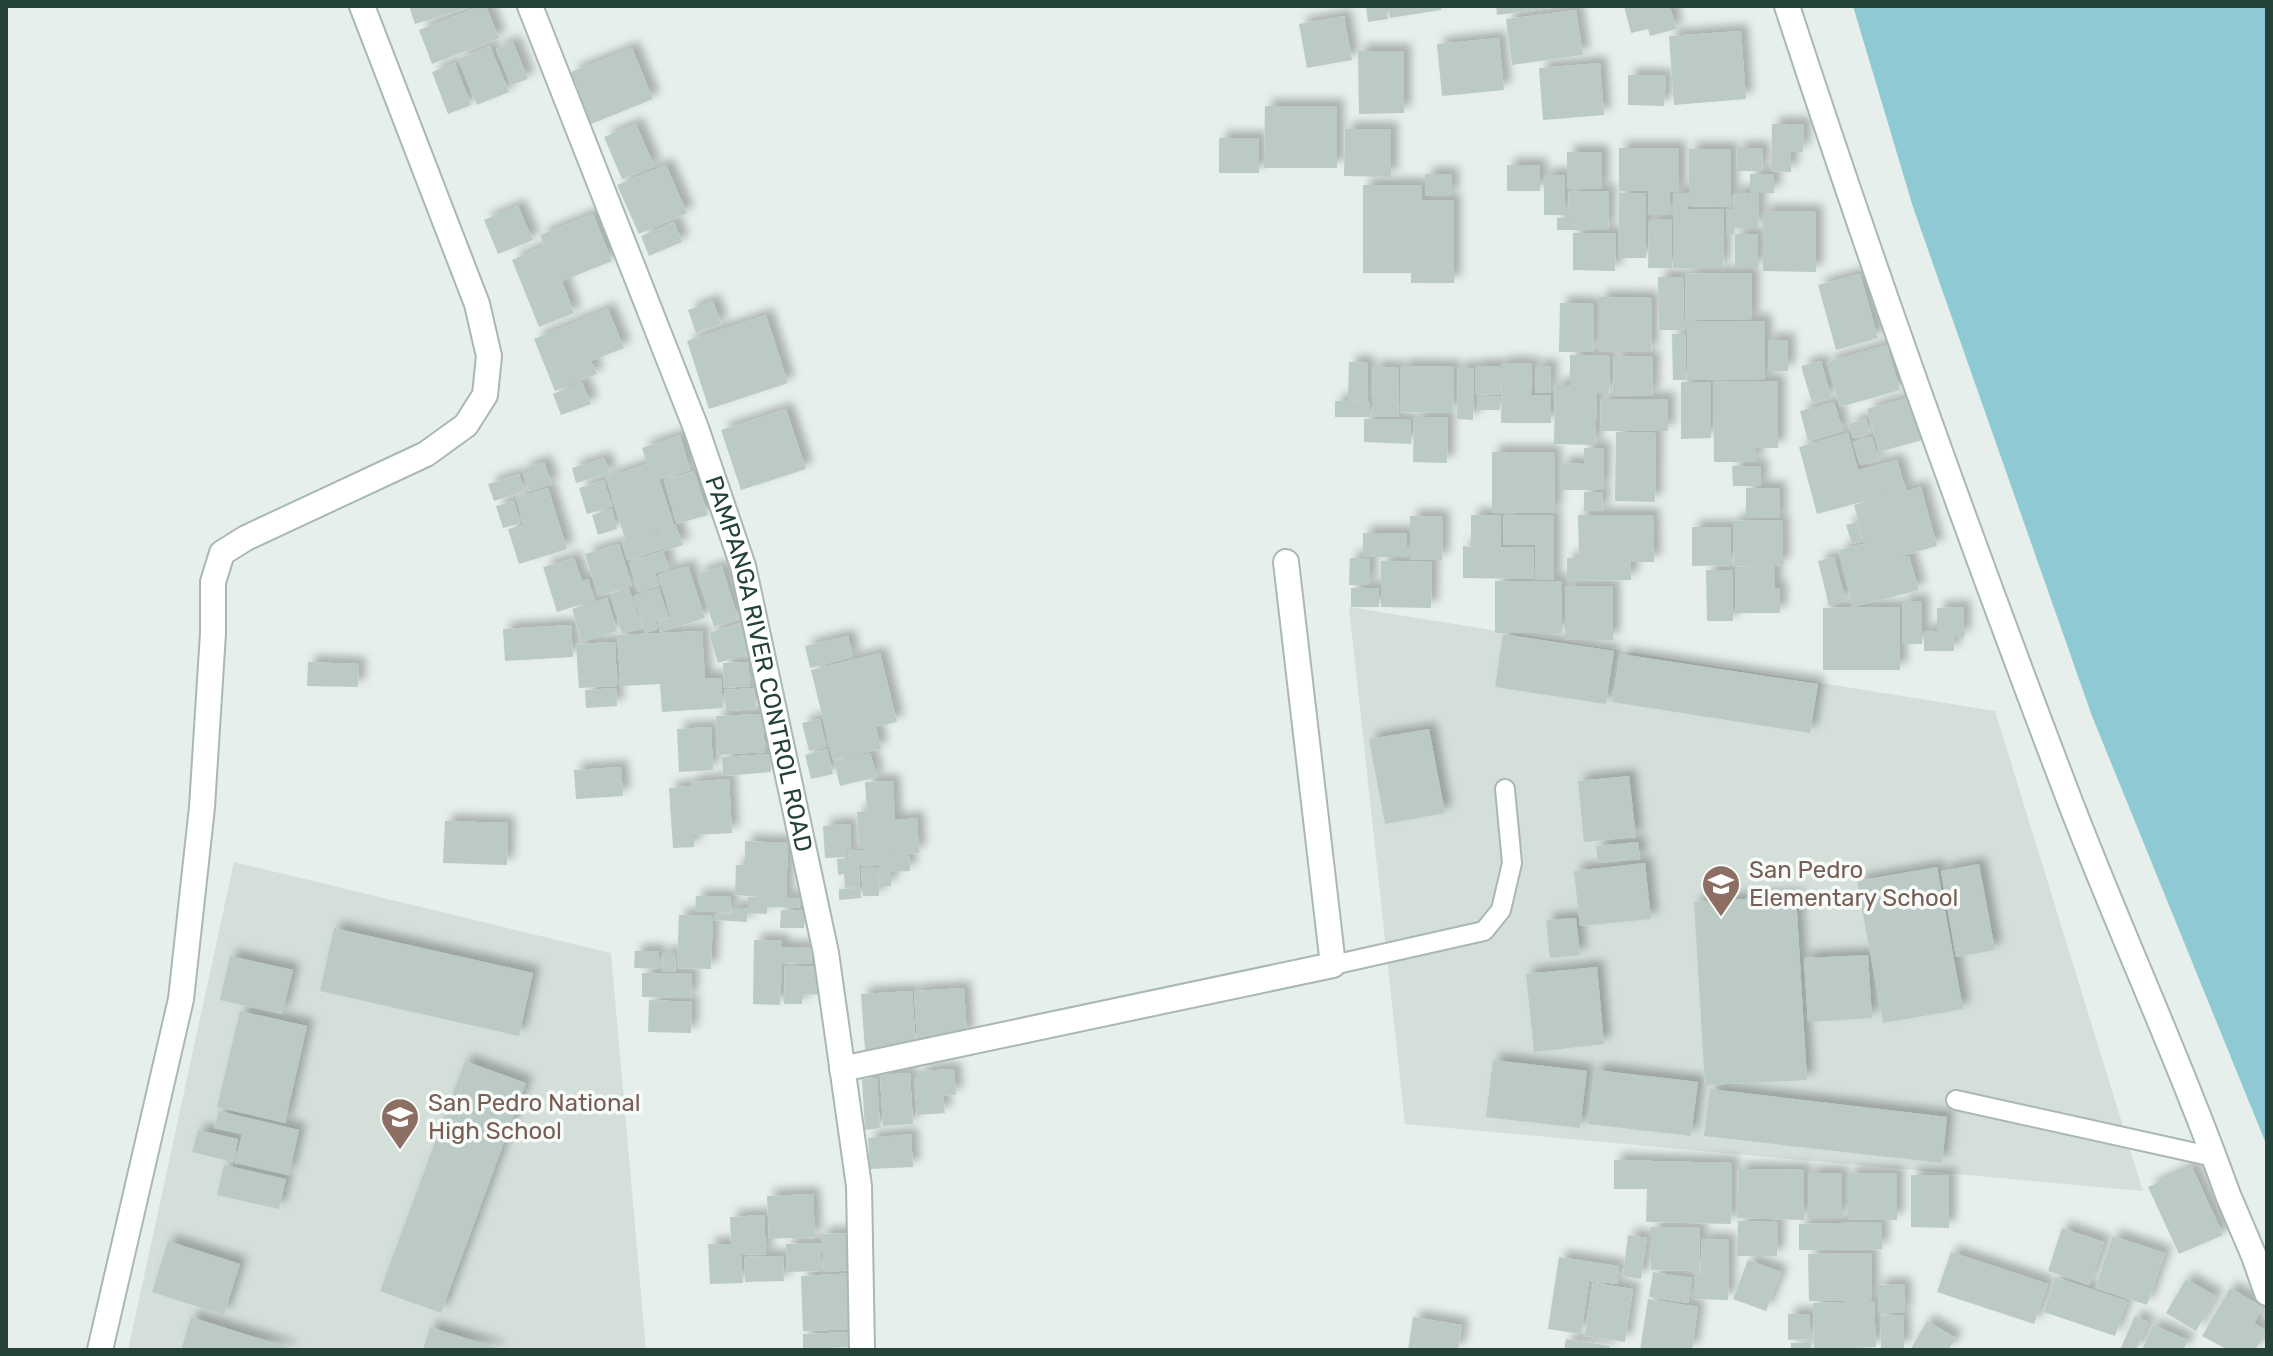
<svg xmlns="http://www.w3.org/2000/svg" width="2273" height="1356" font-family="Rubik,sans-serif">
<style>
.built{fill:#d4dfda}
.water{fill:#8ec9d4}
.building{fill:#bbcac4;filter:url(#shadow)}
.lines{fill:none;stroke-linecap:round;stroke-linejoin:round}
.service-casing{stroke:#a8b8b2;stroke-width:22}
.minor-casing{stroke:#a8b8b2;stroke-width:28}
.tertiary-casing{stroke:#a8b8b2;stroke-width:28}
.service{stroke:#fff;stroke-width:18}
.minor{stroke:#fff;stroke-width:24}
.tertiary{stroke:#fff;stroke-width:24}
.labels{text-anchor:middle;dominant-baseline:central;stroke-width:7;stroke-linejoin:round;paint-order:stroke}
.street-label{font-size:24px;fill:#24423a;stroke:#f7fbf9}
.education-label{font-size:24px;fill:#785e54;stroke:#f7fbf9;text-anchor:start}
</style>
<defs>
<filter id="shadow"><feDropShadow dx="7" dy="-7" stdDeviation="4" flood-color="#0004"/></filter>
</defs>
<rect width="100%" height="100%" fill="#e6efeb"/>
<path class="built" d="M1349,607L1995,711L2143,1191L1405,1124Z
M234,862L611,953L646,1350H128Z"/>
<path class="water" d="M1853,6H2267V1146L2092,716L1913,207Z"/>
<path class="building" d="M409,6H469L470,7L415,24Z
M481,6H486L499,38L432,64L419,30Z
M1366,6H1386L1388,19L1368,22Z
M1388,6H1441V10L1390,18Z
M1496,6H1551V8L1497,15Z
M1624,6H1670L1676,29L1650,36L1648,29L1631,33Z
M1576,10L1583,55L1512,65L1506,19Z
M1344,16L1352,60L1307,68L1299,24Z
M1741,31L1746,99L1674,105L1669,36Z
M1499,38L1504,90L1442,96L1437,44Z
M513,42L528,79L511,85L496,49Z
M490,46L509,92L477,105L458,59Z
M632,48L653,99L591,124L571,72Z
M1358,51H1404V113L1359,114Z
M455,63L471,105L448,114L432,72Z
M1600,63L1604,115L1543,120L1539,68Z
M1628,75L1666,76L1664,106L1628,105Z
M1265,106H1337V168H1264Z
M636,124L654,166L622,179L604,137Z
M1772,124H1804L1803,152H1791V172L1771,171Z
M1345,129H1391V177L1344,176Z
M1219,138H1259V173H1219Z
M1619,148H1679V192H1670V215H1648V191H1619Z
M1737,148H1763L1762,171H1736Z
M1689,149H1731V207L1688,206V209H1724L1723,268H1673V193H1689Z
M1567,152H1602V189H1567Z
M666,165L687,213L639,234L617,185Z
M1507,165H1540V191H1507Z
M1425,174H1452V196H1425Z
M1750,174H1774V193H1759L1758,228H1734V234H1726V209H1733L1734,193H1750Z
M1544,175H1565V215H1544Z
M1363,185H1422V200H1454V283H1411V273H1363Z
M1569,191H1609L1608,230H1557V218H1568Z
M1619,193H1646V258H1618Z
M518,206L533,240L498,254L484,220Z
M1763,211L1816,212V272L1763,271Z
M593,214L612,261L562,281L574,313L539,327L512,260L544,246L540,235Z
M1649,219H1672V268H1648Z
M674,222L682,242L649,256L641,236Z
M1573,233H1616L1615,271L1573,270Z
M1735,234H1758V268H1735Z
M1752,273V319L1686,320L1685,274Z
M1860,274L1878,338L1836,350L1818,285Z
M1658,277H1683L1684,330H1659Z
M1599,297L1652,298L1651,352H1599Z
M713,301L721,324L696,333L688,310Z
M1560,303L1594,304L1593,352H1559Z
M608,309L624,348L591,361L597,374L555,391L534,339Z
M766,315L788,383L709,409L687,341Z
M1687,321H1765V379L1687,380Z
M1672,334H1685L1686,380H1673Z
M1768,340H1788V371L1768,372Z
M1887,345L1900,390L1840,407L1827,362Z
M1570,355L1610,356L1609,394H1597L1595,445L1554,444L1555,385H1570Z
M1614,356L1653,357L1652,396L1613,395Z
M1821,361L1831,397L1812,403L1801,366Z
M1349,362L1368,363V401L1348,400Z
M1502,363L1532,364L1531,395H1551V423H1501Z
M1401,366L1454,367L1453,413L1400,412Z
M1475,366H1501L1500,395L1475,394Z
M1535,366H1551L1550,393H1535Z
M1373,367L1399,368L1398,417H1372Z
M1458,368H1474L1473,420L1457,419Z
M1713,381H1778V448H1756V462H1714Z
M582,382L591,404L561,415L553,394Z
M1681,382H1711V438L1681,439Z
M1477,396H1500V410H1477Z
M1911,397L1922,440L1879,452L1867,409Z
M1601,399H1668V431H1600Z
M1335,401L1370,402V417H1335Z
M1834,402L1843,431L1808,441L1800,411Z
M786,409L806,469L741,490L721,430Z
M1414,417H1448L1447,463L1413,462Z
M1364,419L1411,420V444L1364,442Z
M1866,419L1870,433L1853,438L1849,424Z
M1616,432L1656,433L1655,502L1615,501Z
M1848,433L1858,470L1897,460L1906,490L1817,514L1799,447Z
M680,435L690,470L659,479L673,523L649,531L656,530L662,549L627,560L621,540L625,539L606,478L647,464L642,448Z
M1872,437L1879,460L1860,465L1853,442Z
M1584,448H1604L1603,490H1561V463L1584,464Z
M1492,452H1554L1555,513H1492Z
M604,458L610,473L576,483L572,468Z
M544,462L552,484L529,491L522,469Z
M1732,466H1761V486H1733Z
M694,471L708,515L677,524L664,480Z
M519,474L524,491L494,501L488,484Z
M604,480L612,507L587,514L579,488Z
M1921,487L1937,546L1891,559L1909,556L1919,590L1853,607L1839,550L1887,538L1864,542L1854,505Z
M548,488L567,549L519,564L508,529L524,525L516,498Z
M1746,488H1779L1780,518H1746Z
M1584,492H1603L1602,511H1584Z
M514,501L520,523L503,528L496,506Z
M612,509L617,529L598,535L592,515Z
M1471,515L1501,516V547H1534V579L1463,578V546L1471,547Z
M1504,515L1554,516V580H1535V545H1503Z
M1578,515H1653L1654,562H1631V580L1567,581V558H1579Z
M1410,516L1443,517L1442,560H1410Z
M1782,520L1783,565L1734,566L1733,521Z
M1857,522L1862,541L1852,544L1846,525Z
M675,524L683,545L664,551L657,529Z
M1692,527H1731V565L1692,566Z
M1363,533H1407V557H1363Z
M619,544L632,586L598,596L585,554Z
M663,551L669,569L655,573L659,586L638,592L629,562Z
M1834,557L1846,601L1829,606L1818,561Z
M574,558L582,581L588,579L595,600L557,612L543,567Z
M1350,558H1370V585H1349Z
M1381,561L1432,562L1431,608L1381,607Z
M688,566L705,618L660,632L658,622L673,616H671L658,575Z
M722,566L738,619L714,627L697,574Z
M1775,566V588H1780V613H1735V567Z
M1706,570H1732L1733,621H1707Z
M1495,581H1562V633H1495Z
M1565,586H1613V640H1565Z
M629,588L642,628L622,634L610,594Z
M659,588L668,617L655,621L657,629L645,633L633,596Z
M1351,588H1379V607H1351Z
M607,598L617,631L582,642L572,609Z
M1902,601H1922V644H1902Z
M1900,607V670H1823V608Z
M1964,607V637H1954V651H1924V631H1937V608Z
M740,623L750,653L718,663L709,633Z
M571,625L573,657L505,661L503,629Z
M702,631L705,678H721L723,708L662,712L660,684L621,686L617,635Z
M1503,634L1614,651L1606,704L1495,687Z
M848,636L853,657L810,668L805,646Z
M615,642L617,686L579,688L576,644Z
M880,653L897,722L876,727L881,749L833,760L811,670Z
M1620,654L1818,684L1810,733L1612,702Z
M308,662L359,664L358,687L307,686Z
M748,662L750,686L724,688L723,663Z
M616,688L617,706L586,708L585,690Z
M754,688L755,708L726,710L724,690Z
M762,714L765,752L718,755L716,716Z
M820,719L826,747L809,751L802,723Z
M711,727L713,770L679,772L677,729Z
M1429,729L1445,813L1385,824L1369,739Z
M827,749L833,774L811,779L805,755Z
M870,753L877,777L840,786L834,761Z
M770,754L771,772L723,776L722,757Z
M621,767L623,796L576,799L574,770Z
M1629,776L1636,837L1584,842L1578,781Z
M729,779L732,833L694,835V847L673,848L669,788L691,786V782Z
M893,781L895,820L917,818L919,853L891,854L909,855L910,871L891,872V886H880L879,862L878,865L859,866L860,887L845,888L844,874L838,875L837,859H849L848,851L878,849H859L857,812L867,811L865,782Z
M445,821L508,823L507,865L443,863Z
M850,824L851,849H847V857L825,858L823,826Z
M745,841L788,843L786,898H800L799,908L767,907V914L747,913V922L714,920L715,914H732L733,908H748V897L779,898L735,895L736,865H745Z
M1638,842L1640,859L1598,863L1596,846Z
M1645,863L1651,919L1580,926L1574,871Z
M1979,864L1995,950L1956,957L1941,871Z
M861,867H878L879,896H863Z
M1937,867L1963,1009L1883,1023L1857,881Z
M860,888L861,898L839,900V889Z
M696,896L731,897L730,912H695Z
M1796,896L1807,1080L1705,1085L1694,902Z
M781,910L804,911V928H780Z
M679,915L713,916L711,969L677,968Z
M1576,918L1580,955L1550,958L1546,920Z
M334,928L533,973L519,1036L320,991Z
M754,940L782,941V947L812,948L811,964L782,963L780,1005L753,1004Z
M635,951H659V969L634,968Z
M663,953H676L675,972H662Z
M1868,955L1872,1018L1808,1022L1804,958Z
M230,956L293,970L282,1014L220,1000Z
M785,966L821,967V995L803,994L802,1004H784Z
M1597,967L1604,1044L1534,1052L1526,974Z
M642,973L692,974L691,998L642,997Z
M964,988L967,1036L917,1040L914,991Z
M912,991L916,1046L865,1050L861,994Z
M649,1000L692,1002L691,1033L648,1032Z
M240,1011L307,1026L285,1123L217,1107Z
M1493,1060L1587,1071L1580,1128L1486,1117Z
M465,1061L526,1083L441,1313L380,1291Z
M954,1069L956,1095L943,1096L945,1113L917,1115L914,1077H921V1071Z
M1595,1070L1698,1082L1691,1136L1588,1124Z
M910,1073L913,1124L883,1126L880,1075Z
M877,1078L880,1128L865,1130L862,1079Z
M1710,1089L1947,1117L1942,1163L1704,1136Z
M219,1111L299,1130L289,1175L235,1163L242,1134L214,1128Z
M198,1130L238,1139L233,1162L192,1152Z
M911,1134L913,1167L870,1169L868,1138Z
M1614,1160L1732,1163L1731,1224L1646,1222L1647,1189H1614Z
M224,1165L286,1179L279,1209L217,1195Z
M2192,1167L2223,1235L2179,1254L2148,1187Z
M1738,1169L1804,1170V1220L1737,1218Z
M1808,1173H1842V1218H1808Z
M1848,1173L1897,1174V1220L1848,1219Z
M1911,1175H1949V1228L1911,1227Z
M813,1194L815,1237L769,1239L767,1196Z
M764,1215L766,1254L741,1255L743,1283L710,1284L708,1244H731L730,1217Z
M1738,1221L1778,1222L1777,1256H1737Z
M1881,1222L1882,1249L1799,1250V1224Z
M1651,1227L1700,1228L1699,1271L1651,1270Z
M2062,1228L2104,1242L2089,1285L2048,1271Z
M856,1233L857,1270L823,1272L821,1234Z
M1628,1235L1647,1238L1641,1279L1623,1276Z
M2113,1236L2165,1253L2147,1305L2095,1288Z
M1702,1239L1729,1240L1728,1300L1694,1299V1273L1701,1274Z
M168,1241L240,1264L224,1315L152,1292Z
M820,1243L821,1271L787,1272L786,1244Z
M1951,1252L2048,1284L2034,1324L1937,1292Z
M1871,1253L1872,1300L1809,1301L1808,1254Z
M783,1256L784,1281L745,1282L744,1257Z
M1559,1257L1619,1266L1617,1284L1589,1280L1581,1334L1548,1329Z
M1748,1260L1781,1272L1766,1311L1733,1299Z
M1653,1272L1692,1278L1688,1303L1649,1297Z
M856,1273L859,1329L803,1331L801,1276Z
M2055,1277L2127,1301L2115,1336L2044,1312Z
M2186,1279L2216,1296L2196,1331L2166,1313Z
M1593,1283L1633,1289L1625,1342L1585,1336Z
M1904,1284L1905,1313H1878V1285Z
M2230,1288L2263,1307L2254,1323L2267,1331L2255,1350H2228L2202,1336Z
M1648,1299L1698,1307L1692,1350H1640Z
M1874,1301L1876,1347L1857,1348V1350H1814L1813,1303Z
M1788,1314H1809L1810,1339L1788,1340Z
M1903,1315L1904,1348L1881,1349L1880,1316Z
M2135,1316L2148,1322L2136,1350H2120Z
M191,1317L292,1349V1350H181Z
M1413,1317L1462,1325L1458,1350H1408Z
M1927,1321L1956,1338L1948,1350H1910Z
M2153,1325L2188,1340L2183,1350H2142Z
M430,1327L500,1349V1350H423Z
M852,1332L853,1347L803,1349V1334Z
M1566,1339L1610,1346L1609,1350H1564Z
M1791,1343H1811V1350H1791Z"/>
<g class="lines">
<g class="service-casing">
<path id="service" d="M1333,965L1484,931L1501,910L1512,863L1505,789
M1956,1100L2214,1157"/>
</g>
<g class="minor-casing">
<path id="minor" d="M842,1069L1333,965L1286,562
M100,1350L181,999L202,807L213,633V582L222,553L246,538L426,454L466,425L485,395L489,356L477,304L362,6"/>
</g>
<g class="tertiary-casing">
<g id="tertiary">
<path id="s1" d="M530,6L696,428L743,566L826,953L859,1186L862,1350"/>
<path d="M1787,6C1874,273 1969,537 2069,799C2120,932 2180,1061 2228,1195L2254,1256L2267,1293"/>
</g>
</g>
<use href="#service" class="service"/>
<use href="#minor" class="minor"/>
<use href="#tertiary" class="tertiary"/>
</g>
<defs>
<g id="school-pin" transform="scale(2)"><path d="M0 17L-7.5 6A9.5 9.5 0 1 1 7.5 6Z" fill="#8d6e63" stroke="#f7fbf9"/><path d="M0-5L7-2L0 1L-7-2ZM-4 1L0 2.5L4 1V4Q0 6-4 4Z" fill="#fff"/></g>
</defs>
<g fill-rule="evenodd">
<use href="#school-pin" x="1721" y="884"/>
<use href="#school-pin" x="400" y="1117"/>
</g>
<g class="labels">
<g class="street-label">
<text stroke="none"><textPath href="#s1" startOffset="698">PAMPANGA RIVER CONTROL ROAD</textPath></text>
</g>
<g class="education-label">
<text x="1749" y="870">San Pedro<tspan x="1749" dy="28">Elementary School</tspan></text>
<text x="428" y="1103">San Pedro National<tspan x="428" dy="28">High School</tspan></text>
</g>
</g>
<rect width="2273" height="1356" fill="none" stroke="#24423a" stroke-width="16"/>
</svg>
